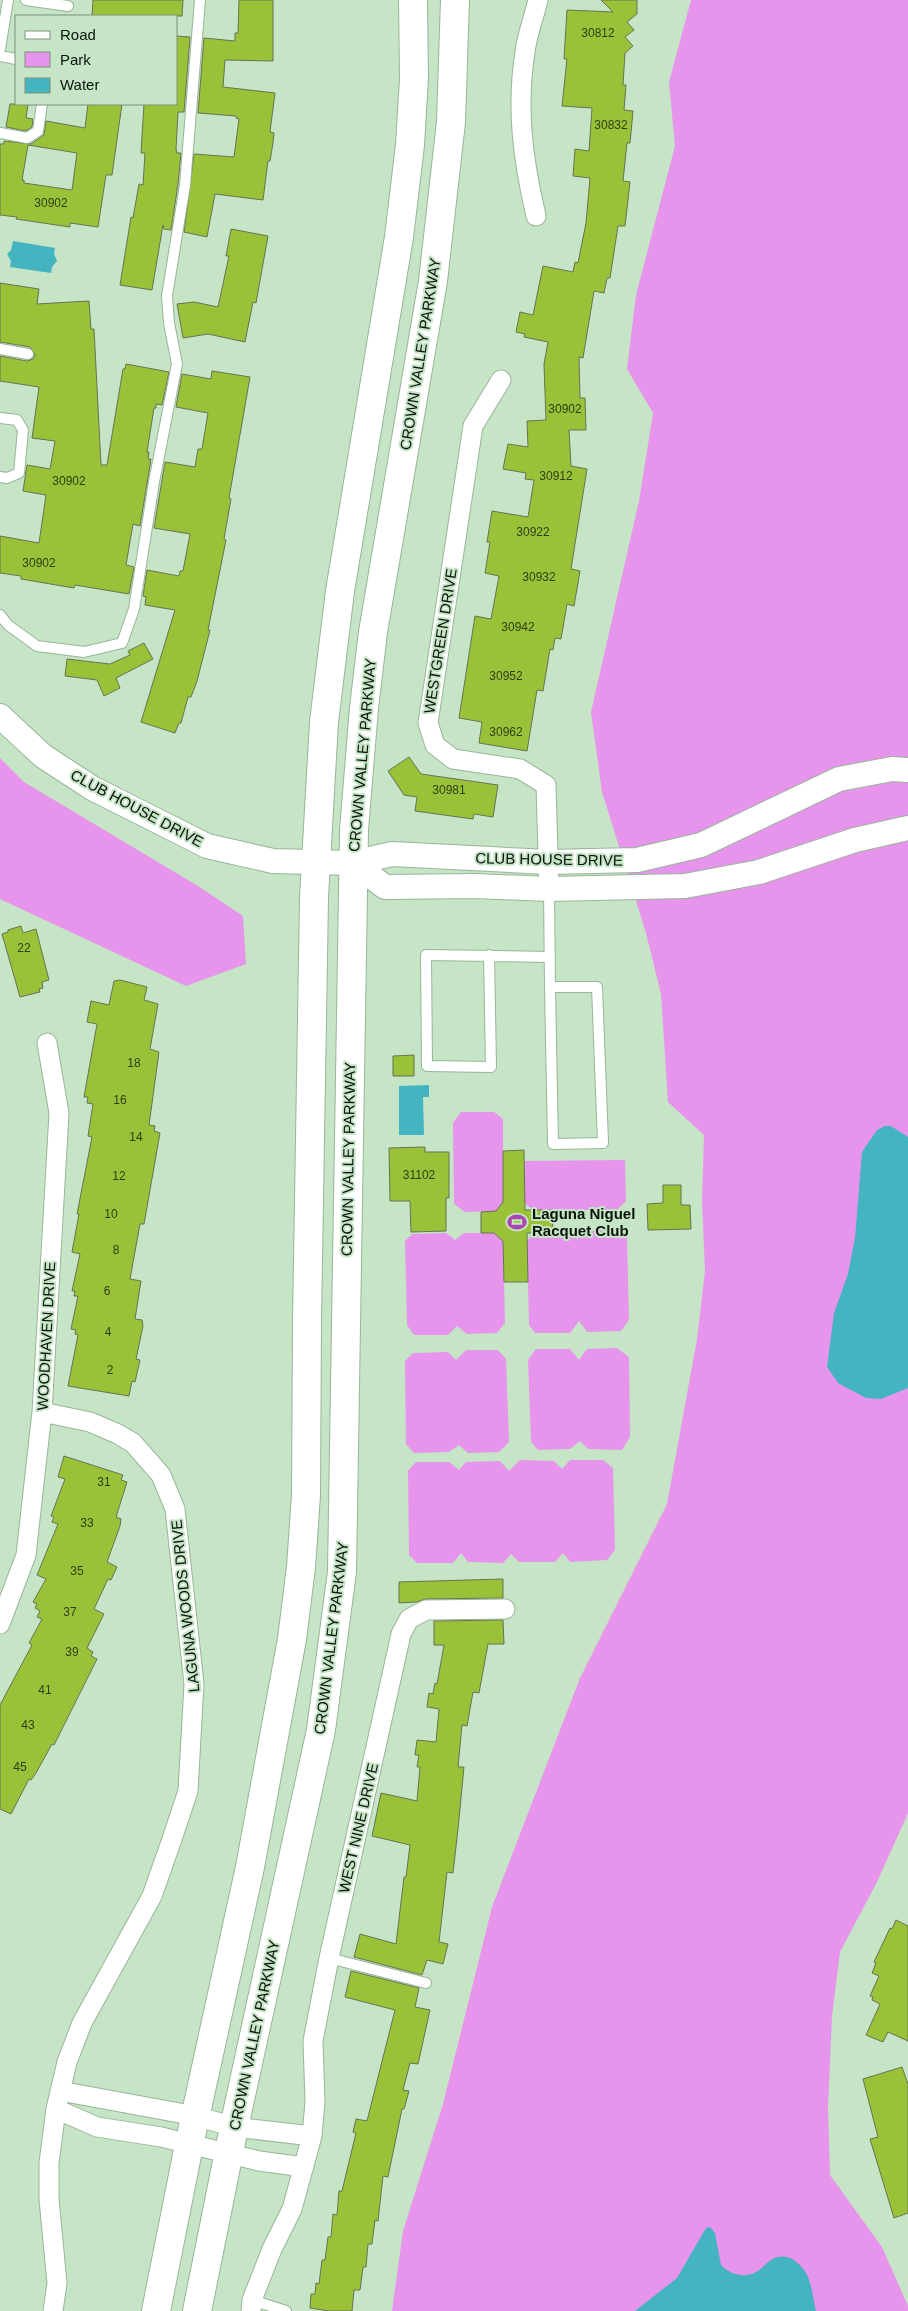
<svg xmlns="http://www.w3.org/2000/svg" width="908" height="2311" font-family="Helvetica,sans-serif">
<style>
.green{fill:#e795ec}
.water{fill:#43b4c0}
.building{fill:#99c238;stroke:#677352;fill-rule:evenodd}
.lines{fill:none;stroke-linecap:round;stroke-linejoin:round}
.service-casing{stroke:#99b599;stroke-width:12}
.minor-casing{stroke:#99b599;stroke-width:21}
.tertiary-casing{stroke:#99b599;stroke-width:26}
.primary-casing{stroke:#99b599;stroke-width:30}
.service{stroke:#fff;stroke-width:10}
.minor{stroke:#fff;stroke-width:19}
.tertiary{stroke:#fff;stroke-width:24}
.primary{stroke:#fff;stroke-width:28}
.labels{text-anchor:middle;dominant-baseline:central;stroke-width:4;stroke-linejoin:round;paint-order:stroke}
.number-label{font-size:12px;fill:#2d4015}
.street-label{font-size:15px;fill:#091409;stroke:#c6e4c6}
.poi-label{font-size:15px;font-weight:bold;fill:#091409;stroke:#c6e4c6;text-anchor:start}
</style>
<rect width="100%" height="100%" fill="#c6e4c6"/>
<path class="green" d="M691,0H908V1813L877,1882L840,1952L832,2016L828,2108L830,2175L882,2247L908,2306V2311H392L403,2231L443,2104L492,1907L580,1678L667,1504L697,1339L705,1271L702,1201L704,1135L668,1102L661,994L646,933L602,792L591,712L639,501L653,413L627,369L636,295L675,146L669,82Z
M0,758L24,782L198,886L243,916L246,964L186,986L0,899Z
M461,1112H494L503,1119V1202L496,1211L465,1212L454,1204L453,1123Z
M625,1160L626,1201L617,1210H533L525,1203V1161Z
M617,1230L627,1238L629,1320L621,1331L587,1332L579,1321L570,1333H535L529,1325L527,1241L534,1233L568,1232L577,1239L585,1231Z
M446,1233L455,1240L464,1233H494L503,1241L505,1323L497,1333L467,1334L457,1326L448,1335H414L407,1325L405,1241L412,1234Z
M617,1348L629,1357L630,1437L622,1450L588,1449L580,1441L570,1449L538,1450L531,1442L528,1360L536,1349H570L579,1360L587,1349Z
M466,1350H498L506,1359L509,1442L499,1452L468,1453L459,1445L449,1452L414,1453L406,1444L405,1361L413,1353L448,1352L456,1360Z
M520,1460L554,1461L562,1469L570,1460H603L613,1468L615,1550L607,1560L570,1562L563,1553L555,1562H519L511,1554L503,1563L468,1562L461,1553L453,1563H417L409,1555L408,1471L416,1462H449L459,1470L466,1462L500,1461L509,1471Z"/>
<path class="water" d="M13,241L55,248L54,254L57,261L52,267L51,273L10,267L11,261L7,254L11,250Z
M429,1085V1097H423L424,1135H399V1086Z
M885,1126H891L908,1137V1388L881,1399L866,1398L838,1383L827,1367L834,1313L848,1274L855,1238L862,1152L877,1130Z
M710,2227L715,2233L721,2265C730,2274 744,2279 756,2272C762,2269 766,2263 771,2260C785,2251 799,2261 806,2273C812,2283 813,2300 816,2311H635L677,2278L706,2228Z"/>
<path class="building" d="M93,0H183L182,16H92Z
M239,0H273V61L225,60L223,87L275,93L270,132L274,133L273,143L270,161H268L263,200L215,194L207,237L184,232L194,154L234,157L239,119L236,118V116L198,113L204,38L235,41V33H238Z
M601,0H637V14L627,22L634,30L625,37L633,46L625,53L623,85H626L624,110L633,111L630,143H627L623,181L630,182L625,226H618L610,278H607L604,293L594,291L583,358L579,357L580,398H585L586,430H569L571,466L587,469L571,569L580,571L574,606L567,604L561,639L555,638L553,650L550,649L543,691L537,690L527,751L479,743L482,722L459,718L475,616L491,619L499,576L485,573L490,542H487L492,511L528,517L534,480L525,479L526,473L503,469L508,444L528,447L527,421L546,420L544,364L548,342L524,337L525,334L516,332L520,312L533,315L543,266L573,272L575,262L578,263L586,223L590,178L573,176L575,149L589,151L592,108L562,106L567,59H564L567,10L613,12Z
M176,36L190,37L184,112H178L176,149L177,153H181L178,184L171,230L164,229L163,225L152,290L120,285L131,217L133,218L139,184L143,185L145,153H141L144,104H176Z
M10,104H28L26,118L33,119L32,127L26,131L6,127Z
M88,104H122L112,175H106L98,227L70,223V227L16,219L17,217L0,215V144H4V141L31,144L44,135L46,121L85,128ZM28,145L77,153L72,190L24,183V180H22Z
M231,229L268,236L256,303L253,302L245,342L208,334L183,338L177,304L194,302L218,307L229,256H226Z
M0,283L39,289L37,304L89,301L91,329H94L101,465H107L123,369H125L126,364L169,372L162,405L156,404V408H154L147,452H149L148,459H151L140,526L133,524L126,565L134,567L129,594L75,585L74,588L21,579V576L0,573V536L39,543L46,495L23,491L27,465L50,469L55,441L32,438L39,387L0,381V356L27,361L33,359L35,355L30,347L0,342Z
M212,371L250,377L229,498L231,499L224,539L226,540L208,630H210L197,681L191,697H188L181,723H179L175,733L141,722L175,610L145,605L146,597L143,596L147,570L179,576L180,571H183L190,534L154,528L165,462L195,467L198,449H202L208,413L176,407L182,374L211,379Z
M144,643L153,659L116,678L120,688L104,696L97,680L65,676L67,659L110,664L130,655L128,651Z
M409,757L421,774L498,785L493,817L474,814L473,819L415,811L417,797L404,795L388,771Z
M21,926L23,933L36,929L49,980L42,982L43,988L39,989L40,992L20,997L2,934L8,932V930Z
M120,980L147,987L144,1000L158,1004L150,1049L159,1052L149,1125L155,1126L154,1131L160,1133L144,1224H140L130,1279L141,1281L135,1319L142,1320L143,1326L136,1359L140,1360L135,1382L132,1381L129,1396L68,1386L78,1335L75,1334L76,1330L71,1329L78,1296H74L75,1291H72L80,1254L72,1252L79,1214H77L92,1137L88,1136L93,1104L87,1103L88,1097H84L97,1024L87,1022L91,1001L109,1005L114,981Z
M414,1055V1076H393V1056Z
M425,1147V1152H449V1198H446V1231L411,1232L410,1201H390L389,1148Z
M524,1150L525,1210H552L553,1233H527L528,1282H504L503,1241L494,1233H481V1212L496,1211L503,1202V1151Z
M663,1185H681V1205H690L691,1229L648,1230L647,1204L663,1203Z
M64,1456L123,1475L121,1480L127,1482L116,1517L121,1519L120,1526L107,1562L117,1567L111,1580L108,1579L94,1609L104,1614L87,1648L93,1652L91,1656L97,1659L54,1745L52,1744L36,1773L31,1780L29,1779L11,1814L0,1809V1705L32,1645L29,1643L42,1619L37,1617L40,1611L35,1608L37,1604L33,1602L46,1579L37,1575L58,1524L52,1522L54,1517L51,1516L65,1479L58,1477Z
M503,1579V1598L426,1599L416,1602L399,1603V1582Z
M503,1620L504,1644H488L479,1693L473,1692L467,1726L462,1725L458,1767H464L458,1829L453,1873L447,1872L439,1942L448,1944L443,1964L427,1960L422,1975L354,1957L360,1934L396,1944L404,1877H406L410,1845L372,1836L381,1793L417,1801L420,1767H417L419,1755H415L417,1740L436,1742L439,1709L427,1707L429,1693L433,1694L435,1683L437,1684L444,1645H434V1621Z
M896,1920L908,1926V2041L888,2032L883,2042L866,2035L880,2004L872,2000L873,1997L870,1996L879,1976L872,1973L876,1963L874,1962L890,1928L892,1929Z
M351,1971L419,1988L415,2007L430,2010L418,2064L410,2063L403,2090L409,2091L404,2109H402L388,2177L383,2176L378,2221L375,2220L372,2244H368L366,2267H363L360,2290H354L352,2311H329L310,2308L311,2294H315L316,2283L319,2284L322,2260H325L328,2237H331L333,2214L337,2215L339,2191H342L356,2133L353,2132L356,2119L367,2121L395,2010L345,1997Z
M902,2067L908,2084V2213L894,2218L870,2139L878,2137L863,2079Z"/>
<g class="lines">
<g class="service-casing">
<path id="service" d="M26,0L68,6
M0,49L8,0
M0,56L16,59
M0,133L27,138L38,131L42,104
M0,349L28,354
M0,418L17,420L23,430L19,473L7,478L0,477
M0,615L8,625L37,646L84,652L122,643L134,609L154,482L177,364L169,323L167,296L185,185L200,0
M549,889L550,987H597L603,1143L553,1144L550,987
M489,955L491,1067L427,1066L426,955L550,957
M329,1958L426,1983
M252,2300L286,2311"/>
</g>
<g class="minor-casing">
<path id="minor" d="M536,216C523,160 516,109 525,52C527,35 534,17 538,0
M501,380L473,426L428,723L435,745L453,759L520,769L546,785L549,889
M42,1412L90,1422L118,1434L133,1443L161,1475L175,1509L194,1684L188,1791L171,1842L152,1896L82,2023L67,2062L56,2109L49,2163V2199L57,2283L53,2311
M0,1624L26,1555L42,1412L59,1113L47,1043
M60,2091L196,2116L234,2127L312,2136
M56,2109L97,2127L161,2137L259,2161L304,2167
M251,2311L252,2300L272,2249L292,2209L312,2136L315,2102L313,2041L329,1958L401,1634L409,1619L426,1610L505,1609"/>
</g>
<g class="tertiary-casing">
<path id="tertiary" d="M0,716L43,756L92,788L207,846L273,861L353,863L392,854L548,862L637,860L701,845L839,779L892,769L908,770
M353,863L385,887L475,886L549,889L685,886L759,872L855,840L908,828"/>
</g>
<g class="primary-casing">
<path id="primary" d="M156,2311L189,2145L250,1867L292,1639L301,1567L306,1495L307,1321L314,897L324,722L340,591L399,237L410,145L414,78L413,0
M197,2311L234,2127L321,1730L342,1572L354,830L364,708L373,632L433,281L451,122L455,0"/>
</g>
<use href="#service" class="service"/>
<use href="#minor" class="minor"/>
<use href="#tertiary" class="tertiary"/>
<use href="#primary" class="primary"/>
</g>
<defs>
<g id="stadium-bare" transform="scale(1.5)"><path d="M0-5a6.5 5 0 1 0 0 10a6.5 5 0 1 0 0-10ZM-3.5-1.8h7v3.6h-7Z" fill="#a948af" stroke="#c6e4c6" stroke-width="2.5" paint-order="stroke"/></g>
</defs>
<g fill-rule="evenodd">
<use href="#stadium-bare" x="517" y="1222"/>
</g>
<g class="labels">
<g class="number-label">
<text x="598" y="33">30812</text>
<text x="611" y="125">30832</text>
<text x="51" y="203">30902</text>
<text x="565" y="409">30902</text>
<text x="556" y="476">30912</text>
<text x="69" y="481">30902</text>
<text x="533" y="532">30922</text>
<text x="39" y="563">30902</text>
<text x="539" y="577">30932</text>
<text x="518" y="627">30942</text>
<text x="506" y="676">30952</text>
<text x="506" y="732">30962</text>
<text x="449" y="790">30981</text>
<text x="24" y="948">22</text>
<text x="134" y="1063">18</text>
<text x="120" y="1100">16</text>
<text x="136" y="1137">14</text>
<text x="419" y="1175">31102</text>
<text x="119" y="1176">12</text>
<text x="111" y="1214">10</text>
<text x="116" y="1250">8</text>
<text x="107" y="1291">6</text>
<text x="108" y="1332">4</text>
<text x="110" y="1370">2</text>
<text x="104" y="1482">31</text>
<text x="87" y="1523">33</text>
<text x="77" y="1571">35</text>
<text x="70" y="1612">37</text>
<text x="72" y="1652">39</text>
<text x="45" y="1690">41</text>
<text x="28" y="1725">43</text>
<text x="20" y="1767">45</text>
</g>
<g class="street-label">
<text transform="translate(420 354) rotate(-81)">CROWN VALLEY PARKWAY</text>
<text transform="translate(440 641) rotate(-81)">WESTGREEN DRIVE</text>
<text transform="translate(362 755) rotate(-85)">CROWN VALLEY PARKWAY</text>
<text transform="translate(137 808) rotate(28)">CLUB HOUSE DRIVE</text>
<text transform="translate(549 859) rotate(1)">CLUB HOUSE DRIVE</text>
<text transform="translate(348 1159) rotate(-89)">CROWN VALLEY PARKWAY</text>
<text transform="translate(46 1336) rotate(-87)">WOODHAVEN DRIVE</text>
<text transform="translate(185 1606) rotate(-96)">LAGUNA WOODS DRIVE</text>
<text transform="translate(331 1638) rotate(-83)">CROWN VALLEY PARKWAY</text>
<text transform="translate(358 1828) rotate(-77)">WEST NINE DRIVE</text>
<text transform="translate(254 2035) rotate(-78)">CROWN VALLEY PARKWAY</text>
</g>
<g class="poi-label">
<text x="532" y="1213">Laguna Niguel<tspan x="532" dy="17">Racquet Club</tspan></text>
</g>
</g>
<rect x="15" y="15" width="162" height="90" fill="#c6e4c6" stroke="#7a917a"/>
<rect x="25" y="31" width="25" height="8" fill="#ffffff" stroke="#7a917a"/>
<text x="60" y="40" font-size="15" fill="#091409">Road</text>
<rect x="25" y="52" width="25" height="15" fill="#e795ec" stroke="#7a917a"/>
<text x="60" y="65" font-size="15" fill="#091409">Park</text>
<rect x="25" y="78" width="25" height="15" fill="#43b4c0" stroke="#7a917a"/>
<text x="60" y="90" font-size="15" fill="#091409">Water</text>
</svg>
